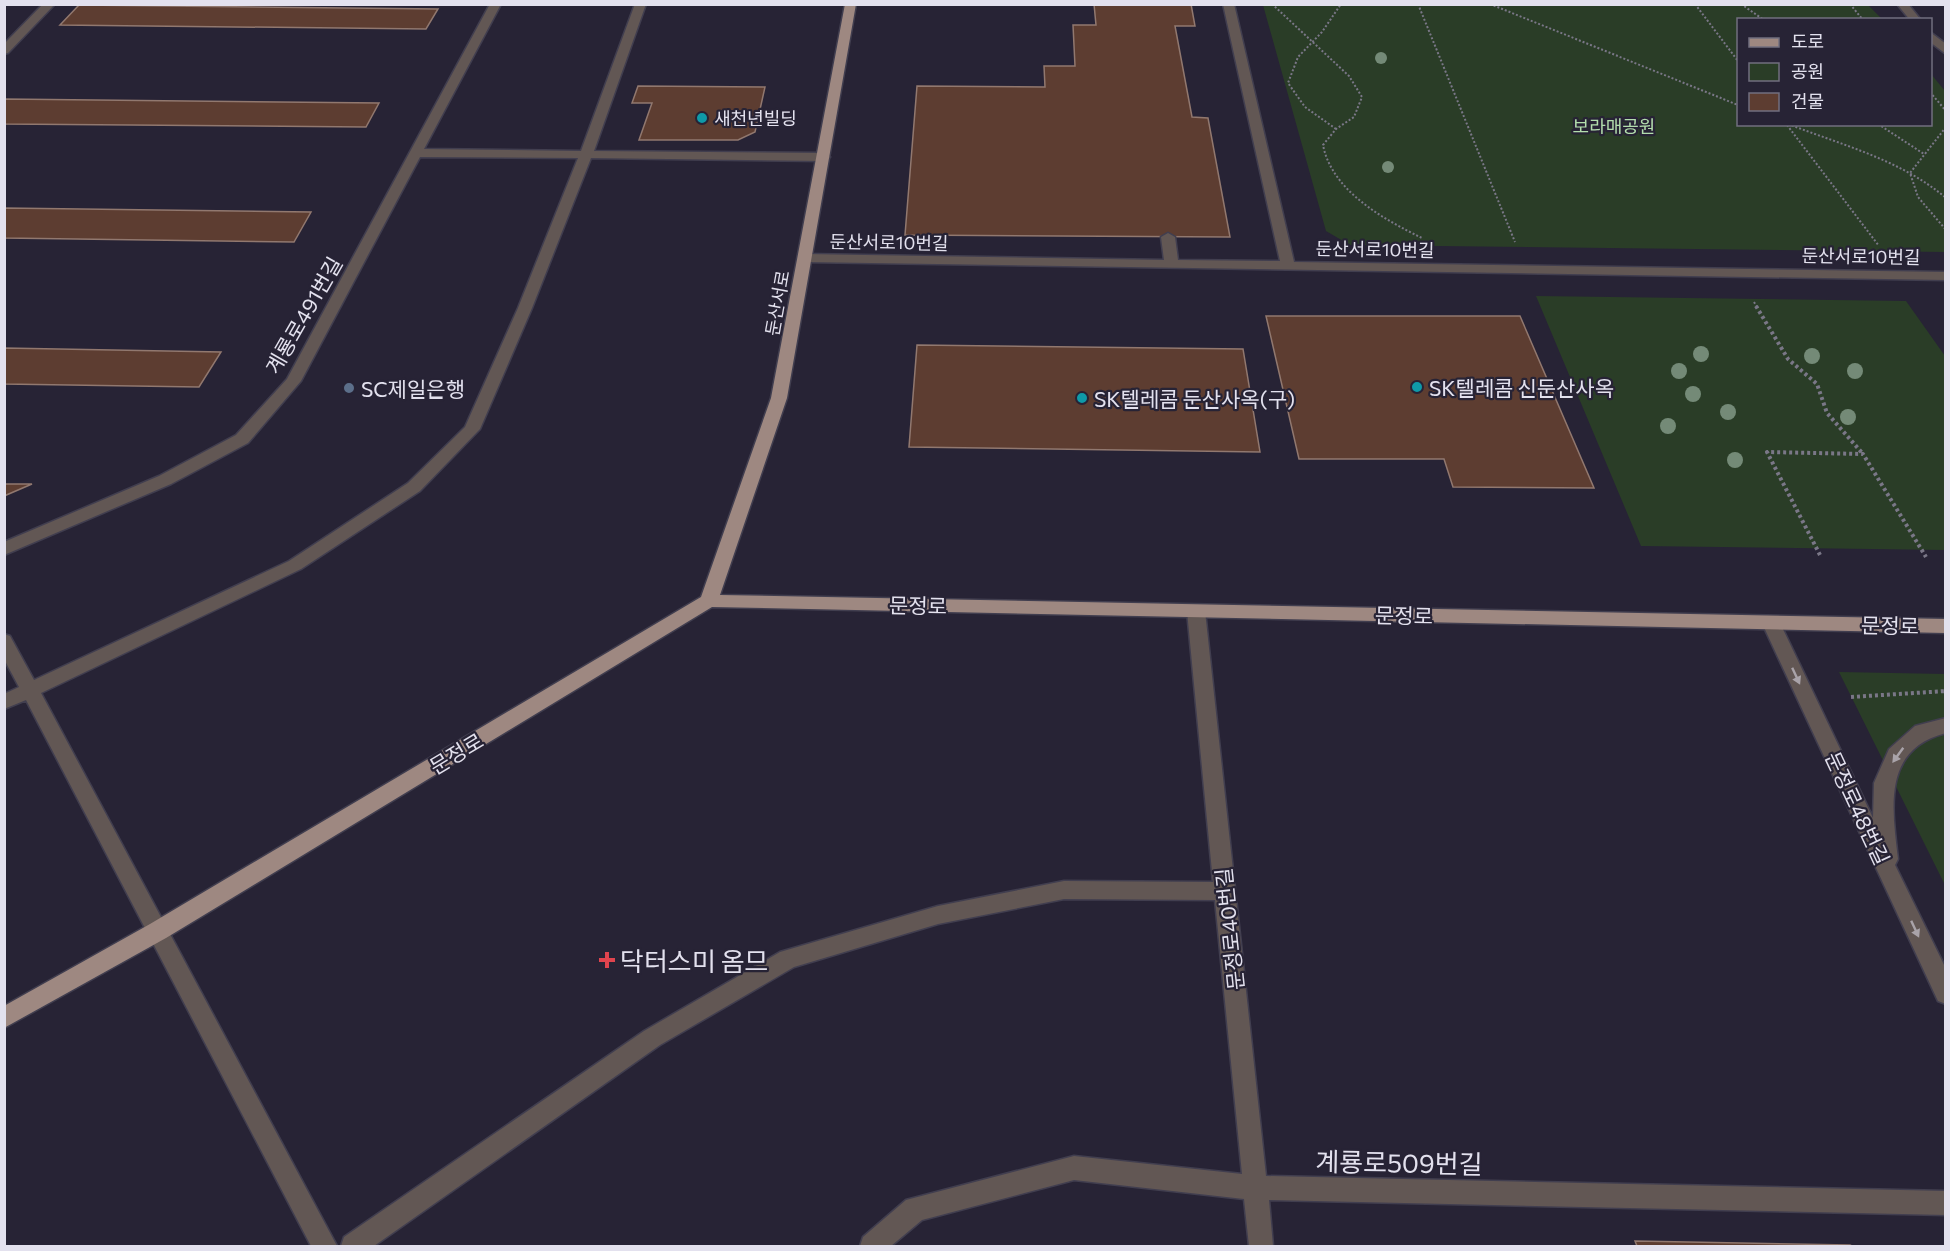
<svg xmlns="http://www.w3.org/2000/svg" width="1950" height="1251" font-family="Commissioner,'Noto Sans KR',sans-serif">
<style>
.green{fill:#2a3d27}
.building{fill:#5d3d31;stroke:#91786f;stroke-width:1.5}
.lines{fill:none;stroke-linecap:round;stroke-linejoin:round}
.minor-casing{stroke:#413e4f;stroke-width:3}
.major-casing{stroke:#413e4f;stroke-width:3}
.path-far1{stroke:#7a7787;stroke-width:2;stroke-dasharray:2 2;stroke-linecap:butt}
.path{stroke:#7a7787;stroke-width:4;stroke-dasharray:3 3;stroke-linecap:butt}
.minor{fill:#625754;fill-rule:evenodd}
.major{fill:#9e8881;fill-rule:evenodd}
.tree{fill:#748a77}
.oneway{fill:#a9a3a9}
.culture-dot{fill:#0f9aa8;stroke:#272335;stroke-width:2}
.service-dot{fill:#5c6f8a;stroke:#272335;stroke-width:2}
.health-dot{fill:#e0444e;stroke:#272335;stroke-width:2}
.labels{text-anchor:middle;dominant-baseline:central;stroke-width:4.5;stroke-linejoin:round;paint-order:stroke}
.far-poi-label{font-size:18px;fill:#e3e1ee;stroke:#272335;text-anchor:start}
.far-park-label{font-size:18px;fill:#b3dead;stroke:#272335}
.far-street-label{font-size:18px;fill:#e3e1ee;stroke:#272335}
.street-label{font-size:21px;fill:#e3e1ee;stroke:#272335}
.poi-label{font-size:21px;fill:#e3e1ee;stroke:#272335;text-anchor:start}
.near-poi-label{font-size:26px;fill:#e3e1ee;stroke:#272335;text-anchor:start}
.near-street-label{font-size:26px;fill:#e3e1ee;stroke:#272335}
</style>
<rect width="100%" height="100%" fill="#272335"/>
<path class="green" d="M1263,5H1868L1882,19L1738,20V124H1930L1931,74L1945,91V252L1350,245L1326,231Z
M1536,296L1906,301L1945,356V550L1641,546Z
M1839,672L1945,674V885Z"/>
<path class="building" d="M1094,4H1191L1195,26H1175L1192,117L1208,118L1230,237L905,235L917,86L1045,87L1044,66H1075L1073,25H1096Z
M79,5L438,9L426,29L60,25Z
M638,86L765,87L755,132L738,140H639L652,103H632Z
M4,99L379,103L366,127L4,124Z
M4,208L311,212L294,242L4,238Z
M1266,316H1520L1594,488L1453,487L1444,459H1299Z
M917,345L1243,349L1260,452L909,447Z
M4,348L221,352L199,387L4,384Z
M4,484H32L4,496Z
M1635,1241L1850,1245L1852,1246H1637Z"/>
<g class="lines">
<g class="minor-casing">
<path id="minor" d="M43,4H55L8,53L4,54V44Z
M490,4H501L424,149L581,151L635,4H646L594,151L824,153L830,157L824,161L591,158L532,308L480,429L420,491L301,569L41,693L337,1246H311L26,700L4,709V694L19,687L4,659V634L10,636L34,680L289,561L408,483L465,427L518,308L578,158L420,157L301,381L248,443L171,484L4,555V542L159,476L236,435L287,379Z
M1223,4H1234L1294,262L1946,272V280L805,262L798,258L805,254L1164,260L1161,237L1168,233L1175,237L1178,260L1280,261Z
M1897,4H1908L1921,20H1910Z
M1930,32L1946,44V54L1930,42Z
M1196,605L1202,606L1205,611L1266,1176L1946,1191V1215L1269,1200L1273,1246H1249L1244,1199L1074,1180L922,1220L891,1246H860L863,1237L906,1200L1074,1156L1242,1174L1215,900L1064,899L938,924L794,967L660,1045L374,1246H341L344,1237L644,1031L780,952L938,906L1064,881L1213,882L1187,611L1190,606Z
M1771,616L1777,618L1780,623L1873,818L1874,783L1889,749L1915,726L1946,718V733C1882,749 1892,808 1898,859L1895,865L1946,969V1004L1938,1001L1762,623L1765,618Z"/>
</g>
<g class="major-casing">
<path id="major" d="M845,4H856L787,398L720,595L1946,619V633L712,607L166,938L4,1028V1006L150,924L701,597L771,398Z"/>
</g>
<path class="path-far1" d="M1272,4L1349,76L1362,97L1354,117L1336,129L1323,145C1332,191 1383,219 1422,238
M1418,4L1515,242
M1490,4L1738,105
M1695,4L1738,61
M1741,4L1764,20
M1850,4L1863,20
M1930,92L1946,111
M1788,124C1842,145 1901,160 1946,198
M1878,124L1924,154
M1787,125L1879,246
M1946,127L1910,173L1918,197L1946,230
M1336,129L1305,107L1288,83L1298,57L1322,32L1341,4
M1754,302L1757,307"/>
<path class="path" d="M1756,306L1788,359L1817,384L1827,413L1863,454
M1820,555L1767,452L1863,454L1926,557
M1851,697L1946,691"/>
<use href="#minor" class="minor"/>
<use href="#major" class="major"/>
</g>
<g class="tree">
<circle cx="1381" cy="58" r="6"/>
<circle cx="1388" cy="167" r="6"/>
<circle cx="1701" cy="354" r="8"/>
<circle cx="1812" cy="356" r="8"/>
<circle cx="1679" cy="371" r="8"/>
<circle cx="1855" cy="371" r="8"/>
<circle cx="1693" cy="394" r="8"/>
<circle cx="1728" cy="412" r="8"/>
<circle cx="1848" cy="417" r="8"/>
<circle cx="1668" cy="426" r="8"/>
<circle cx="1735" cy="460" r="8"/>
</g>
<defs><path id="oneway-solid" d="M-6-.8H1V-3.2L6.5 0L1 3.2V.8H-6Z" transform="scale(1.5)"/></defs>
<g class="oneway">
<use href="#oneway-solid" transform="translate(1796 676) rotate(65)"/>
<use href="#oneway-solid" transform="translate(1898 755) rotate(126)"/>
<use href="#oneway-solid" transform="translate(1915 929) rotate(65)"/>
</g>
<g class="culture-dot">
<circle cx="702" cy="118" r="6"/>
<circle cx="1417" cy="387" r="6"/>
<circle cx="1082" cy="398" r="6"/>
</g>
<circle class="service-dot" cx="349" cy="388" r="6"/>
<path class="health-dot" d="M604 951h6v6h6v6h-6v6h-6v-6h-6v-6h6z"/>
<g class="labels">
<g class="far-poi-label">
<text x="714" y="118">새천년빌딩</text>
</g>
<g class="far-park-label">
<text x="1614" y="126">보라매공원</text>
</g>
<g class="far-street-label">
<text transform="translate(889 242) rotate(1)">둔산서로10번길</text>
<text transform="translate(1375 249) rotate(1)">둔산서로10번길</text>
<text transform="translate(1861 256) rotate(1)">둔산서로10번길</text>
<text transform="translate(777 303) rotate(-80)">둔산서로</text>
</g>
<g class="street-label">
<text transform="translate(303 315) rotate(-60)">계룡로491번길</text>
<text transform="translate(918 605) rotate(1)">문정로</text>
<text transform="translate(1404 615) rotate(1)">문정로</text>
<text transform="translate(1890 625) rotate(1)">문정로</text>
<text transform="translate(456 753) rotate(-31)">문정로</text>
<text transform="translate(1858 808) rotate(65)">문정로48번길</text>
<text transform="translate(1229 929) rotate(-96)">문정로40번길</text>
</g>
<g class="poi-label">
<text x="1429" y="387">SK텔레콤 신둔산사옥</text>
<text x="361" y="388">SC제일은행</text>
<text x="1094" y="398">SK텔레콤 둔산사옥(구)</text>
</g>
<g class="near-poi-label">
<text x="620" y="960">닥터스미 옴므</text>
</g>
<g class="near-street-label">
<text transform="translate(1399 1162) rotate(1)">계룡로509번길</text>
</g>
</g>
<rect width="1950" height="1251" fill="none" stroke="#e3e1ee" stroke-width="12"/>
<rect x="1737" y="18" width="195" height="108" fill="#272335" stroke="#726f7f" stroke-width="1.5"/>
<rect x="1749" y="38" width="30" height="9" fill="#9e8881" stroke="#726f7f" stroke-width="1.5"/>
<text x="1791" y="48" font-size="18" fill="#e3e1ee">도로</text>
<rect x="1749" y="63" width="30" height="18" fill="#2a3d27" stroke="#726f7f" stroke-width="1.5"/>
<text x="1791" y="78" font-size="18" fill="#e3e1ee">공원</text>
<rect x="1749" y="93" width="30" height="18" fill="#5d3d31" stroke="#726f7f" stroke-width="1.5"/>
<text x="1791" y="108" font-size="18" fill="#e3e1ee">건물</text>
</svg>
